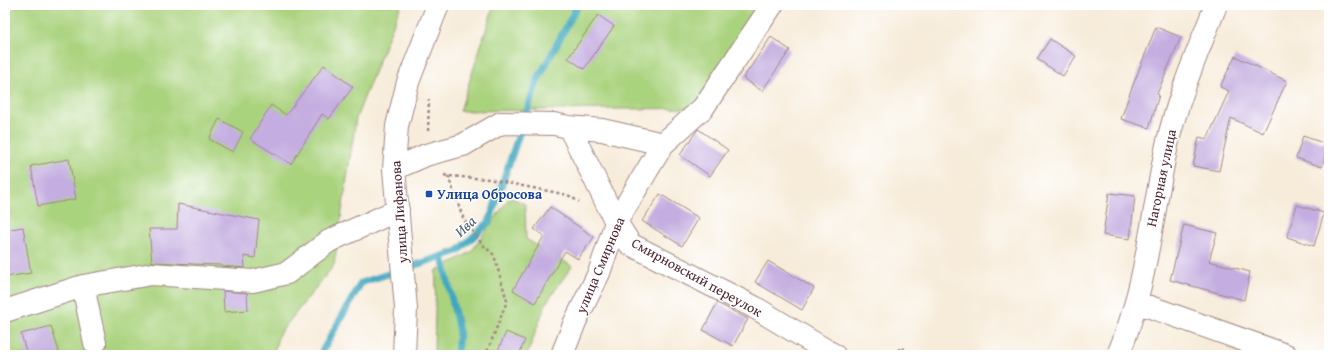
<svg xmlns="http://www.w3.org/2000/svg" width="1334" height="360" font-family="'Gentium Book Plus',serif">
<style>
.green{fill:#aad37e;stroke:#7a7954}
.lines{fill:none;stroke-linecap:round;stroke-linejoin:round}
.stream{stroke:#3fa8bf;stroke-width:7}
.building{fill:#c4ade0}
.minor-casing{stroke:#a08682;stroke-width:24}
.path{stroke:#a08682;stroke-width:2.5;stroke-dasharray:3 3;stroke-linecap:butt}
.minor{stroke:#fff;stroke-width:22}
.transit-dot{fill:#1a4fb4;stroke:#fff;stroke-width:1.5}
.labels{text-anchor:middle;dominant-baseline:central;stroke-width:3;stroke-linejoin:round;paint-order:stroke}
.street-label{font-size:14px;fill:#4a1f2b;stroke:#fff}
.transit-label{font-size:14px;font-weight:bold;fill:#164399;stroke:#fff;text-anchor:start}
.water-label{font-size:15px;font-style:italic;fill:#455d6e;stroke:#fff}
</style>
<rect width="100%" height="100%" fill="#fff"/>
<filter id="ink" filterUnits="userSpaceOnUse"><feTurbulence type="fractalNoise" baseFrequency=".025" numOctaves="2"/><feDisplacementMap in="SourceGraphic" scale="8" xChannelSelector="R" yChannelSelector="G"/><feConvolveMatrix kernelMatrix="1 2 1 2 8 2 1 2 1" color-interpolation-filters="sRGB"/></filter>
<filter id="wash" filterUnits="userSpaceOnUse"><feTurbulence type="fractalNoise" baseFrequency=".012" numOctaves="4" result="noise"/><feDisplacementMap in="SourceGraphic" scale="16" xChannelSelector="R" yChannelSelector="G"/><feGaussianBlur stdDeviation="0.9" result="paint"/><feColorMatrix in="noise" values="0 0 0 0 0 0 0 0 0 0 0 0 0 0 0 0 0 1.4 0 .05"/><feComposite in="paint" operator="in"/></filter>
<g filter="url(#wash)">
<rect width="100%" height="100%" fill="#f7ecda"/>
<path class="green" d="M19,5H401L356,118L334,265L279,334L273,355H5V15Z
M494,5H768L703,108L460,111Z
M510,197L525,204L526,239L572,266L546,303L527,355H434L436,271L471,252Z"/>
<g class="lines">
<path class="stream" d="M442,256L459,331L457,355
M320,355L361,283L458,251L489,222L538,79L578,5"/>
</g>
<g id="blocks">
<path class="building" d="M598,15L614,26L584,69L568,58Z
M1156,27L1181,37L1157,94L1159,95L1149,128L1121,119L1131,90Z
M771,37L790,50L762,91L743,78Z
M1050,39L1076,56L1063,76L1037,59Z
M1235,56L1287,81L1263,133L1231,118L1219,171L1193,166L1199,137L1207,139L1229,91L1220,87Z
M324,65L353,87L329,119L322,114L291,164L250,139L271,105L286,115Z
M219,119L243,132L233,152L209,139Z
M698,129L728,150L710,176L680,155Z
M1303,136L1329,145L1322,167L1296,158Z
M69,159L76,199L38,206L31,166Z
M1109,193L1135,196L1130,239L1103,235Z
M660,194L699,218L682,246L642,221Z
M178,204L259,220L255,258L244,256L245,268L221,266V265L194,264L152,262L149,229H177Z
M1297,205L1324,213L1314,246L1287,237Z
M550,207L594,237L578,259L565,251L535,303L513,290L544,236L534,229Z
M1184,225L1217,233L1209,261L1250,272L1244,300L1170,280Z
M23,227L31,273L5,277V230Z
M768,261L814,288L802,310L755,282Z
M223,291L247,293L248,310L224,312Z
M717,303L748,319L733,346L703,330Z
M51,326L60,355H27L21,334Z
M506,332L525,340L519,355H496Z"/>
</g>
</g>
<g filter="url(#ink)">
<use href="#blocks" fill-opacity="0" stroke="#a08682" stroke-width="1"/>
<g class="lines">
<g class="minor-casing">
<path id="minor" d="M569,127L616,222L630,244L754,307L834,355
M394,169L426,155L463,145L501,123L554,124L569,127L602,130L663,144
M83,286L95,343
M1136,302L1286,355
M5,311L83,286L152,274L253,281L287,273L329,241L398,210
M404,355L406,309L394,169L397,126L408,82L438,5
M562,355L575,322L599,273L616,222L663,144L703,108L772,5
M1118,355C1146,289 1152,215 1167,145C1178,97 1198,51 1216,5"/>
</g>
<path class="path" d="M428,131L429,99
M444,175L448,176L488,179L568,195L579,202
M448,176L464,220L483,245L494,255L507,301L486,355
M894,355L901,347L911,355"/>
<use href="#minor" class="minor"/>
</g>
</g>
<rect class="transit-dot" x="425" y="190" width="8" height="8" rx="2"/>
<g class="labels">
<g class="street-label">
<text transform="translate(1161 178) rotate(-78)">Нагорная улица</text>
<text transform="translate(399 212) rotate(-94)">улица Лифанова</text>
<text transform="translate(600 265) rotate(-67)">улица Смирнова</text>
<text transform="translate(697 277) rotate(29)">Смирновский переулок</text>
</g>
<g class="transit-label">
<text x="437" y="194">Улица Обросова</text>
</g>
<g class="water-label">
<text transform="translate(465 226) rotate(-43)">Ива</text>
</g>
</g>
<rect width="1334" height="360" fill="none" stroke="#fff" stroke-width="20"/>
</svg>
